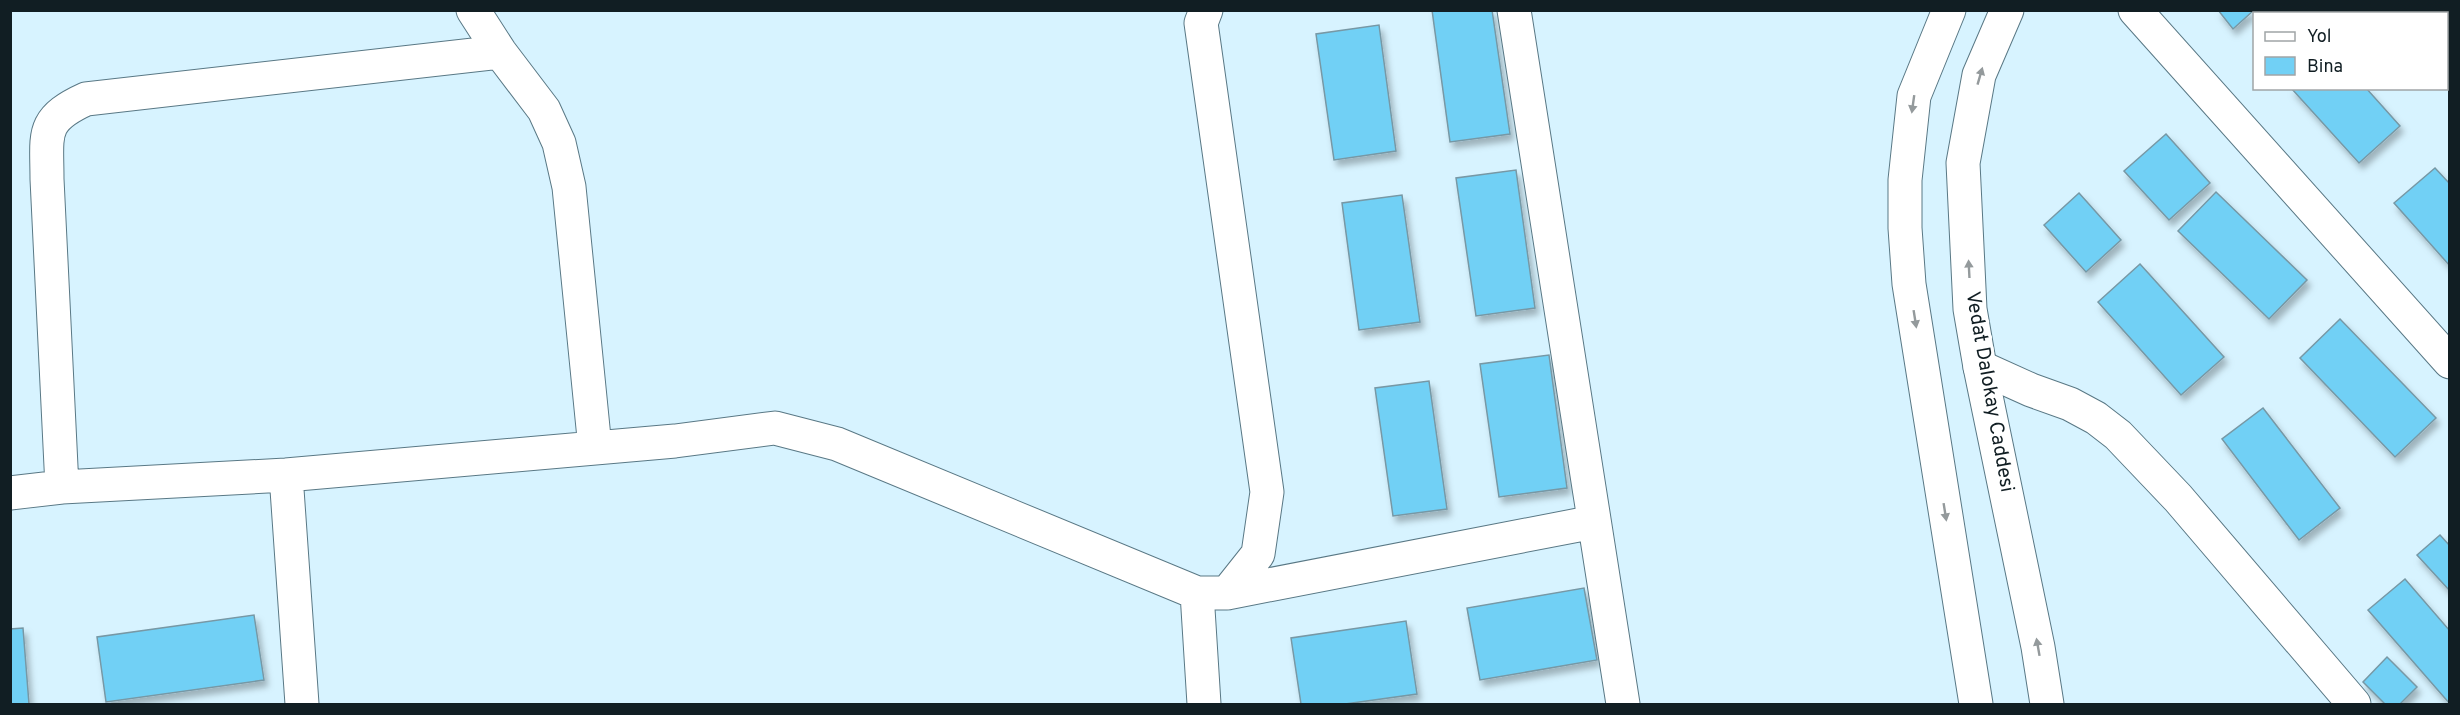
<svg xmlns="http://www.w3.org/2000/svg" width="2460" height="715" font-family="Overpass,sans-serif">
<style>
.building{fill:#71d0f5;stroke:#7798a5;stroke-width:1.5;filter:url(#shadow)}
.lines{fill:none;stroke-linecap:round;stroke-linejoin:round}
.minor-casing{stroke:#597885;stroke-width:35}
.major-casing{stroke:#597885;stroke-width:35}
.minor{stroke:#fff;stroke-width:33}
.major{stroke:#fff;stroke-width:33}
.oneway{fill:#949a9c}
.labels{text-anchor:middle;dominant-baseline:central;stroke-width:6;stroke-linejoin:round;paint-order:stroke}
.street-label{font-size:20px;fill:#111e23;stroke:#fff}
</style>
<defs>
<filter id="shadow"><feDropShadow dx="3.5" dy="6" stdDeviation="3" flood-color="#0004"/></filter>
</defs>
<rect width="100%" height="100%" fill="#d7f3ff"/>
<path class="building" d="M1432,10H1492L1510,134L1450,142Z
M2218,10H2254L2233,29Z
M2383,10H2448L2444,14H2385Z
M1379,25L1396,151L1334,160L1316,34Z
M2291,88H2366L2400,126L2359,163Z
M2166,134L2210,183L2169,220L2124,171Z
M2435,168L2450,184V266L2394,203Z
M1516,170L1535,308L1476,316L1456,178Z
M2216,192L2307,280L2269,319L2178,231Z
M2079,193L2121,240L2086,272L2044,225Z
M1402,195L1420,322L1359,330L1342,203Z
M2140,264L2224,357L2181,395L2098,302Z
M2340,319L2436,418L2395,457L2300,358Z
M1549,355L1567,488L1499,497L1480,364Z
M1429,381L1447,509L1393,516L1375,388Z
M2263,408L2340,508L2299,540L2222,439Z
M2440,535L2450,546V591L2417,555Z
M2405,579L2450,631V704L2368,610Z
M1584,588L1597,660L1480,680L1467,608Z
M254,615L264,680L106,702L97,637Z
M1406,621L1417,694L1345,704H1301L1291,638Z
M23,628L29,704H10V629Z
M2387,657L2417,687L2400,704H2385L2363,682Z"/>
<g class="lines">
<g class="minor-casing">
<path id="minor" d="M473,10L500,52L544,110L559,143L569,187L595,448
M1514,10L1623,704
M2135,10L2450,362
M1980,367L2031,390L2070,404L2096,418L2118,435L2178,498L2354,704
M286,475L302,704
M62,487L47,179C47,134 40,120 86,99L500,52
M10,493L62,487L286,475L675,441L775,428L837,444L1197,593L1204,704
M1197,593H1227L1258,554L1267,492L1201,23L1206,10
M1227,593L1594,522"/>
</g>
<g class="major-casing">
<path id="major" d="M1949,10L1914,96L1905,180V228L1909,284L1976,704
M2007,10L1979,75L1963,163L1970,309L1980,367L2038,647L2047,704"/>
</g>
<use href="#minor" class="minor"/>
<use href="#major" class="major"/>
</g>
<defs><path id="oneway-solid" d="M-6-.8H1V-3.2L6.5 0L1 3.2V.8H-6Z" transform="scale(1.5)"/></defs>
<g class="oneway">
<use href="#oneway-solid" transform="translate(1980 76) rotate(-74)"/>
<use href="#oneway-solid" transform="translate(1913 104) rotate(98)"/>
<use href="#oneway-solid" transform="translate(1969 269) rotate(-93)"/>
<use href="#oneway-solid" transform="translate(1915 319) rotate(81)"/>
<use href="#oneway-solid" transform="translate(1945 512) rotate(81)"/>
<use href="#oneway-solid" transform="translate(2038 647) rotate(-100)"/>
</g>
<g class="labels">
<g class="street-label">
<text transform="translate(1989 392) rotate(80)">Vedat Dalokay Caddesi</text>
</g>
</g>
<rect width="2460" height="715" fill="none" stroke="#111e23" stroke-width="24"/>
<rect x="2253" y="12" width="195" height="78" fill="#ffffff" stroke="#a0a5a7" stroke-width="1.5"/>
<rect x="2265" y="32" width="30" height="9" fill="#ffffff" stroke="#a0a5a7" stroke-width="1.5"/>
<text x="2307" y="42" font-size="18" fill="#111e23">Yol</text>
<rect x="2265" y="57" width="30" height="18" fill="#71d0f5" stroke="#a0a5a7" stroke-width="1.5"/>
<text x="2307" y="72" font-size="18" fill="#111e23">Bina</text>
</svg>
